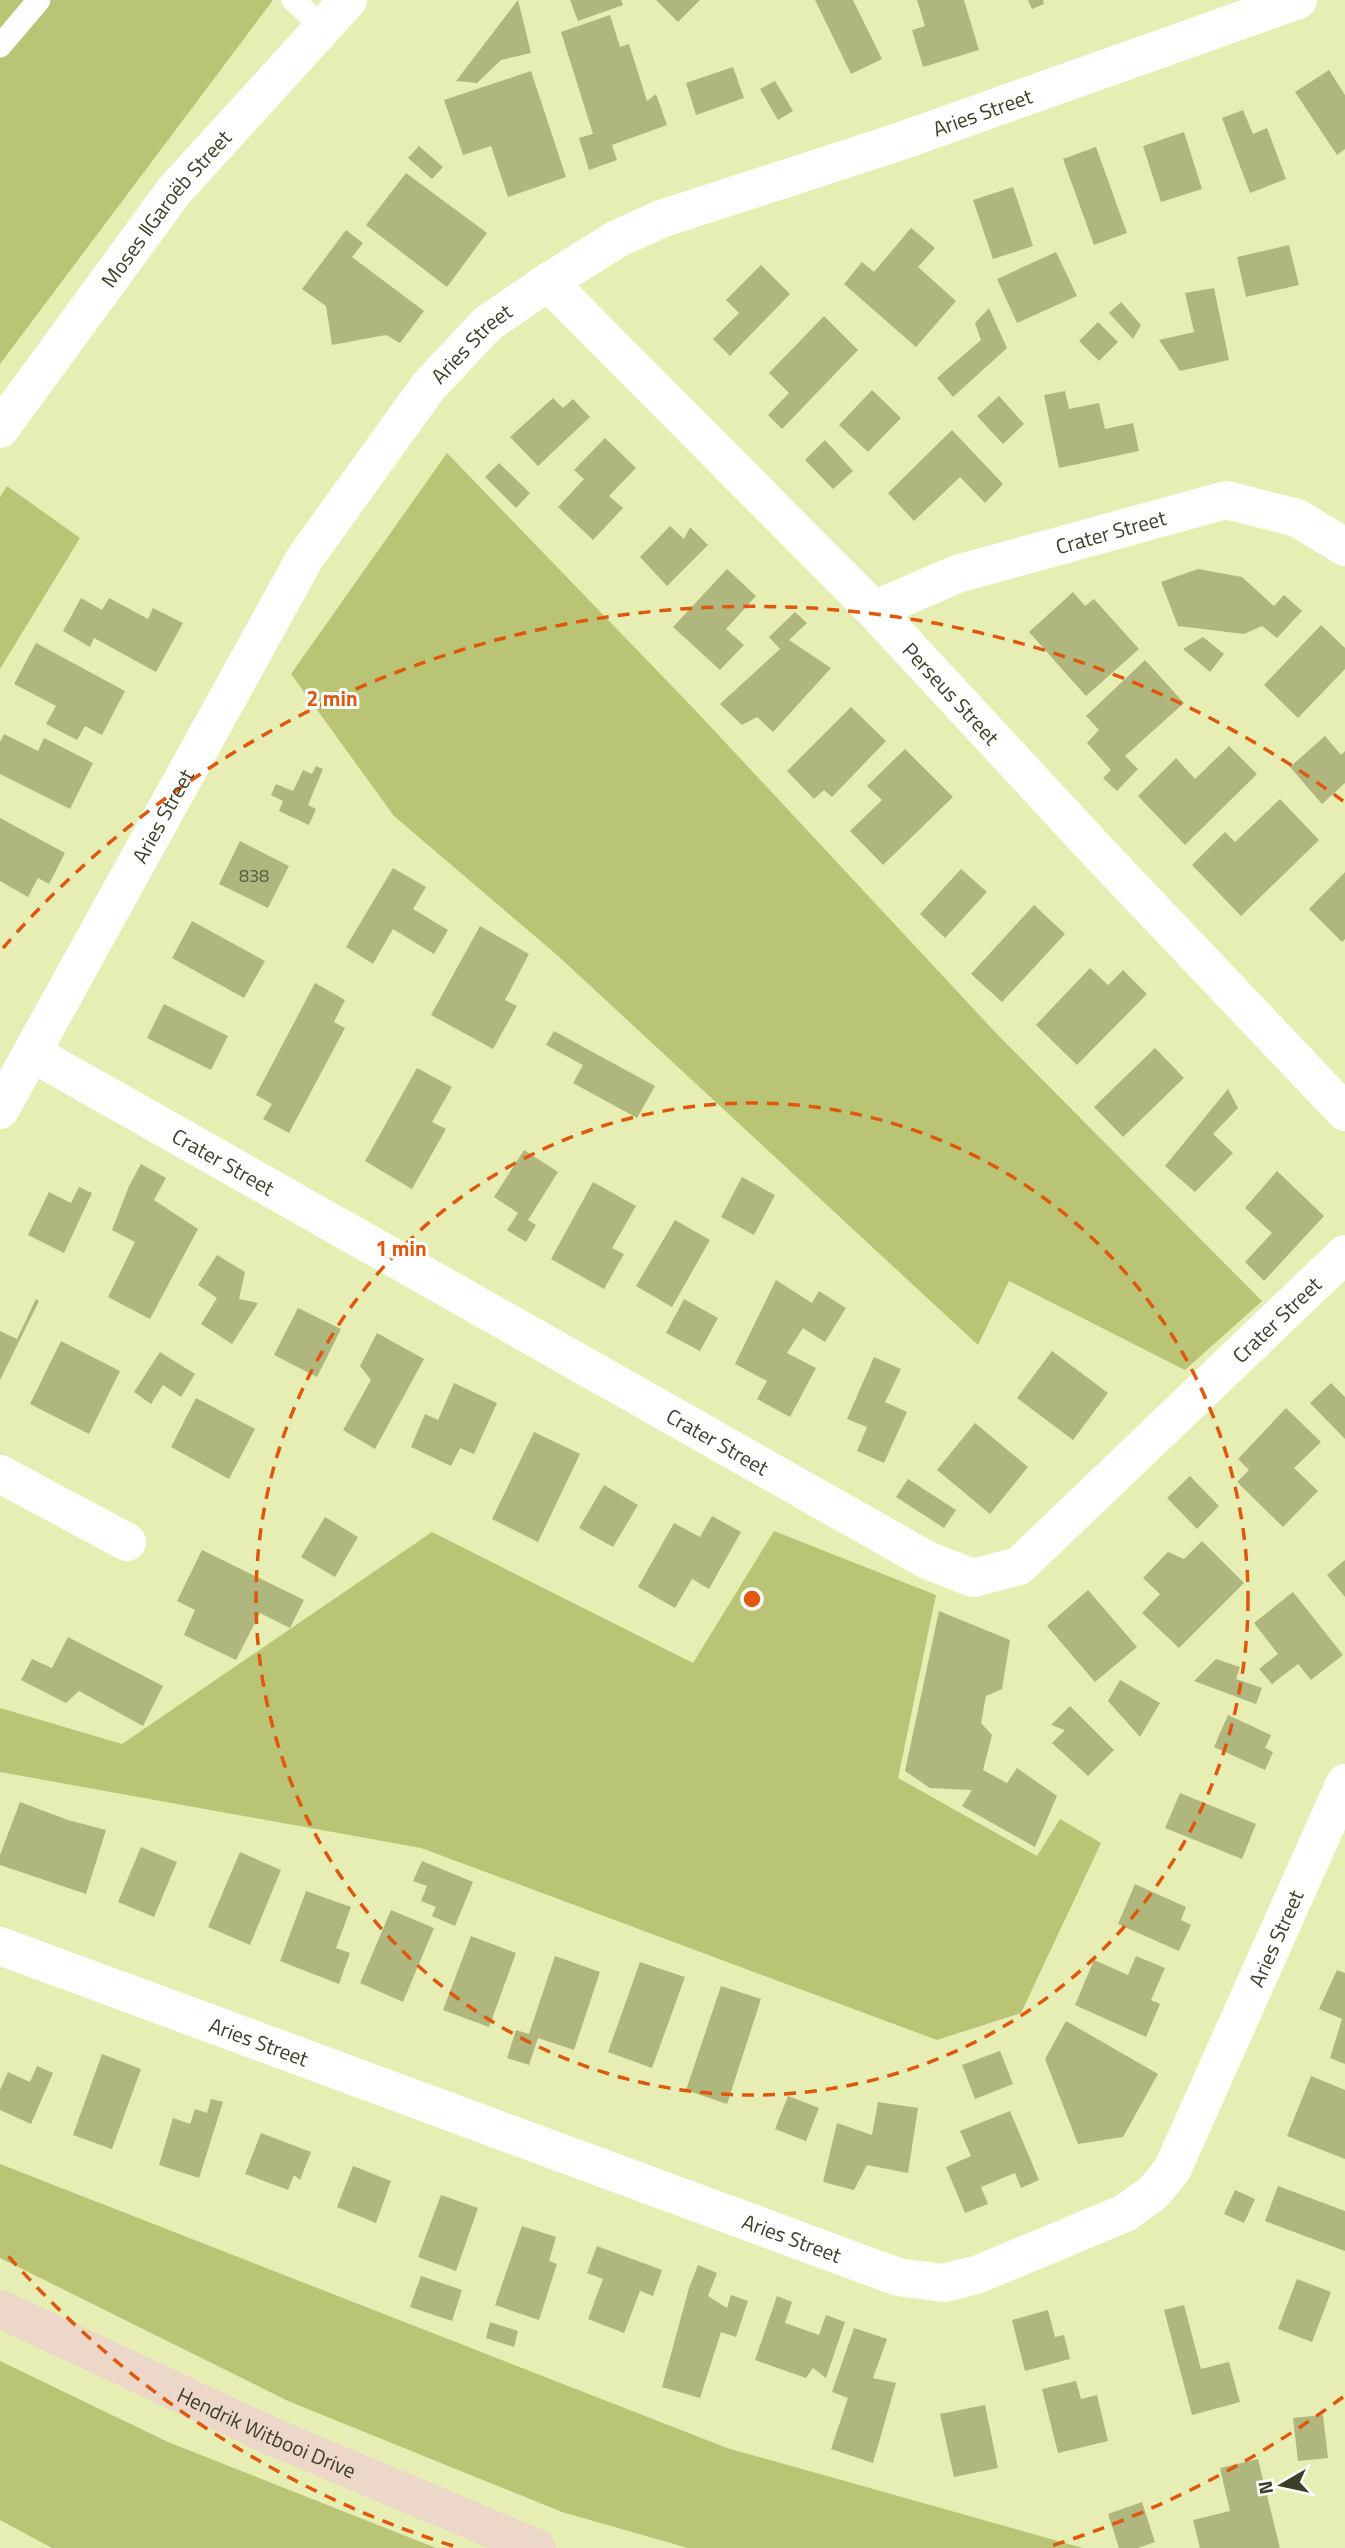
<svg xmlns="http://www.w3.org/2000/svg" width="1345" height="2548" font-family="'Titillium Web',sans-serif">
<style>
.green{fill:#bac475}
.building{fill:#afb77e}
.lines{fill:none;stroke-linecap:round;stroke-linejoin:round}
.service{stroke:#fff;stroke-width:23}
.minor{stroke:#fff;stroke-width:38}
.tertiary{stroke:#fff;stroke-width:38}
.secondary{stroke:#ecd7c9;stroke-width:38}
.ring{fill:none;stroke:#df580d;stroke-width:3.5;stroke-dasharray:12 9}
.labels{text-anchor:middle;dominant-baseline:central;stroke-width:6;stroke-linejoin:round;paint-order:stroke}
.number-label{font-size:18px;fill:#585d3d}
.street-label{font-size:21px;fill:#3b3f27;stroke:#fff}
.centre{fill:#df580d;stroke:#fff;stroke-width:3.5}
.ring-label{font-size:21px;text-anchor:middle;font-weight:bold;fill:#df580d;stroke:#fff;stroke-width:6;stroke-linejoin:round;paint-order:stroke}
</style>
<rect width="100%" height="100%" fill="#e6eeb3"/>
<path class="green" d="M0,0H273L0,364Z
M447,453L696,711L995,1032L1262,1301L1185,1370L1009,1281L978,1345L557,955L394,816L291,674Z
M7,486L80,538L0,669V497Z
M774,1531L936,1595L898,1778L1037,1856L1060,1819L1101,1843L1021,2013L937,2040L421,1848L0,1772V1708L122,1744L432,1532L693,1663Z
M0,2164L727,2448L1083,2548H688L562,2512L288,2401L0,2258Z
M0,2361L168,2442L436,2548H52L0,2520Z"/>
<path class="building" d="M518,0L531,53L501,60L477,83L456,81Z
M570,0H621L623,5L578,21Z
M656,0H700L678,22Z
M815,0H853L882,59L851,74Z
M917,0H964L979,50L923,67L912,30L925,26Z
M1028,0H1043L1044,4L1032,9Z
M610,15L620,47L629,44L647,101L656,94L667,125L612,145L617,160L589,170L579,138L593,134L561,32Z
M733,67L744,98L696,115L686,83Z
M1329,70L1345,95V149L1337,155L1295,92Z
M531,71L566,177L508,197L491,146L463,155L444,100Z
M775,81L793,111L778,120L760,89Z
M1243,110L1253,134L1267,128L1286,179L1250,193L1222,118Z
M1184,132L1202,189L1161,202L1143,146Z
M419,146L443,167L432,179L408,158Z
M1096,147L1127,233L1094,245L1063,159Z
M406,173L487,233L447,287L366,225Z
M1013,187L1033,246L993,259L973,200Z
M911,228L935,248L918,267L956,301L916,347L844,284L862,262L874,272Z
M346,230L363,243L352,257L424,311L400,343L386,335L332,345L326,306L302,289Z
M1289,245L1299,285L1246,297L1237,257Z
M1056,252L1077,296L1017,323L997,279Z
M761,265L790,294L730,356L713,339L739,313L726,300Z
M1214,288L1229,360L1180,371L1159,340L1194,332L1185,293Z
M1121,302L1141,325L1133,339L1109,313Z
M989,308L1007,348L953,397L937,378L981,340L975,323Z
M824,316L858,350L782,429L768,415L789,393L769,373Z
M1098,322L1118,342L1099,361L1079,341Z
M872,390L901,418L868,452L839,425Z
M1065,391L1069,409L1099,403L1105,429L1133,423L1139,451L1059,468L1044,395Z
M999,396L1024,424L1003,444L977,416Z
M553,398L563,408L573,399L590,417L538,466L510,437Z
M952,430L1003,484L985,503L960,477L914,521L888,493Z
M605,438L636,468L609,496L623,508L593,540L558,507L584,479L574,470Z
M825,440L853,471L833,489L805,460Z
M499,463L530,493L516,508L485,477Z
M670,526L684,539L690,527L708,545L667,586L640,557Z
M727,569L756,596L726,629L744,645L720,670L673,627Z
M1198,569L1242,577L1274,606L1284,595L1302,611L1277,638L1262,626L1244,634L1178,626L1161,582Z
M1073,592L1085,606L1094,599L1139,649L1086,696L1029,632Z
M81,598L102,610L109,598L148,619L153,608L183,623L156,672L94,638L90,647L63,631Z
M795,612L807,623L789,640L831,668L773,732L757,717L742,725L720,704L780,649L769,637Z
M1321,625L1345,648V669L1298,718L1264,685Z
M1203,637L1224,654L1210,672L1183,649Z
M36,643L125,691L102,735L85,726L77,740L46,724L56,706L14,684Z
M1145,660L1184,703L1125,756L1138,769L1117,791L1103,778L1111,770L1087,743L1099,730L1086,716Z
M851,707L886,741L832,797L824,790L814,799L787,771Z
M4,734L38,751L44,738L93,763L70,809L0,774V742Z
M1325,736L1341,755L1345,751V783L1322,804L1290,767Z
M1229,746L1257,774L1185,845L1138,796L1176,758L1195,779Z
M905,749L953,797L883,865L850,831L882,800L867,786Z
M316,766L323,769L308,805L316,809L309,825L279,811L283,801L271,795L276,784L293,791L303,770L312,774Z
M1280,799L1319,840L1241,916L1192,865L1225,832L1235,842Z
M0,818L65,853L49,884L38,878L28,897L0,881Z
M240,841L289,866L268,908L219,884Z
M393,868L426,887L413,909L448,930L434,954L393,929L373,964L346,947Z
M961,869L987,892L945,938L920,914Z
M1345,872V939L1342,942L1309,909Z
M1034,905L1065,934L1002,1002L971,974Z
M192,921L265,961L244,998L172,958Z
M480,926L529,954L505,1000L517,1006L493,1049L431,1015Z
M1090,968L1108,985L1123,970L1147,994L1077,1065L1036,1025Z
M315,983L345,1000L334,1022L345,1028L289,1133L263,1119L272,1104L256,1095Z
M164,1004L228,1036L211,1070L147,1038Z
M554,1031L655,1086L637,1118L573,1083L583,1065L546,1045Z
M1155,1048L1184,1078L1123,1137L1094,1107Z
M417,1068L452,1087L432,1122L446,1129L412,1189L365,1161Z
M1228,1089L1238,1108L1213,1134L1233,1153L1195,1192L1165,1166Z
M524,1150L558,1172L528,1220L536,1225L526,1242L507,1230L518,1213L494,1197Z
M141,1164L166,1178L154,1200L198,1229L150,1319L108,1297L135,1242L112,1230L129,1186Z
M1277,1171L1324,1216L1264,1281L1245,1262L1272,1233L1245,1208Z
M742,1177L775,1195L754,1235L721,1217Z
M593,1182L636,1206L612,1248L624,1254L604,1289L551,1259Z
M79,1187L92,1193L64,1253L28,1235L49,1192L71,1203Z
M675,1220L710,1240L672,1307L636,1286Z
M217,1255L245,1272L239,1299L258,1303L232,1344L201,1324L217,1298L198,1285Z
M776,1280L812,1303L819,1291L846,1308L825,1342L803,1328L787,1353L816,1368L790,1417L757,1399L767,1381L735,1364Z
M36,1299L39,1301L0,1380V1331L17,1339Z
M684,1299L718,1318L700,1351L666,1333Z
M298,1308L341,1329L317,1377L274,1355Z
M377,1333L424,1359L375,1449L343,1430L371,1380L360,1366Z
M61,1341L120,1371L89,1434L30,1404Z
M1052,1351L1108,1393L1073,1440L1017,1398Z
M160,1352L195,1374L181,1397L163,1385L151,1404L134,1392Z
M874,1357L901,1369L885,1402L907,1412L884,1463L857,1451L867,1427L847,1419Z
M454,1383L497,1403L474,1454L460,1448L451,1466L411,1447L425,1414L438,1420Z
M1331,1383L1345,1397V1439L1310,1403Z
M196,1398L255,1429L229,1479L171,1447Z
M1286,1408L1321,1442L1294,1468L1318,1491L1283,1527L1237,1482L1249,1470L1238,1459Z
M975,1423L1028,1467L990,1514L937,1470Z
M534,1432L580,1454L538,1542L492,1519Z
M1190,1476L1219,1506L1197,1529L1167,1498Z
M908,1479L956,1510L944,1528L896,1497Z
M604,1485L638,1505L613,1547L579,1528Z
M712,1516L741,1532L709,1589L692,1579L675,1608L638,1587L674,1523L700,1537Z
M325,1517L358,1537L335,1577L301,1557Z
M1202,1541L1244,1583L1179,1648L1142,1613L1160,1594L1143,1578L1168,1552L1184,1559Z
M202,1550L304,1600L290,1628L260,1613L236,1660L184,1635L195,1610L177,1601Z
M1345,1560V1597L1327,1575Z
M1088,1590L1137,1647L1095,1682L1047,1626Z
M1293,1592L1343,1655L1311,1680L1298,1664L1272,1684L1259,1669L1278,1654L1254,1623Z
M939,1611L1010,1640L1002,1689L986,1696L981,1723L992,1735L983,1770L1007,1783L1017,1768L1057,1796L1035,1847L962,1806L972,1790L930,1788L905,1771Z
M68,1637L163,1686L143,1726L79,1691L66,1703L21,1680L32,1659L52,1668Z
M1216,1659L1240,1667L1236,1679L1262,1688L1256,1704L1194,1681Z
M1120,1680L1160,1703L1140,1737L1108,1701Z
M1070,1706L1114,1750L1088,1776L1052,1743L1065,1730L1051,1725Z
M1228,1715L1271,1735L1265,1748L1273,1752L1265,1770L1214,1747Z
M1180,1793L1256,1824L1242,1859L1165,1828Z
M20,1802L68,1820L106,1830L86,1894L0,1865V1855Z
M141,1847L177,1862L154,1917L118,1902Z
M240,1852L281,1870L250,1945L208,1927Z
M422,1861L473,1882L455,1926L432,1916L436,1907L421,1901L427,1886L413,1881Z
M1135,1884L1186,1907L1181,1920L1191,1925L1179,1951L1118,1924Z
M306,1891L351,1907L336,1948L350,1953L339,1984L280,1961Z
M391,1910L434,1928L403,2002L360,1983Z
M471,1936L516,1953L489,2027L443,2010Z
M555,1956L600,1972L574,2050L538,2038L529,2065L507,2058L516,2030L529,2034Z
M1136,1956L1165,1968L1151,2000L1160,2004L1146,2037L1075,2005L1094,1960L1128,1975Z
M640,1962L685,1977L652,2068L608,2052Z
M1337,1970L1345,1973V2064L1330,2058L1342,2019L1319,2009Z
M721,1986L761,1999L727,2104L686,2090Z
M1066,2021L1158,2074L1123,2137L1078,2144L1045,2059Z
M1000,2051L1013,2084L975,2099L962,2065Z
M102,2054L141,2069L112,2149L73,2135Z
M37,2066L53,2073L31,2124L0,2110V2090L8,2072L30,2082Z
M1311,2076L1345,2090V2159L1287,2136Z
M788,2096L819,2108L806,2141L775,2129Z
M211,2099L223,2102L199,2178L159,2165L173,2118L190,2124L195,2109L207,2113Z
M878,2102L918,2108L908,2173L867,2165L854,2190L823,2182L837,2123L872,2135Z
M1010,2111L1039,2180L1021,2188L1015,2173L981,2187L988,2204L965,2213L946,2167L971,2156L960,2131Z
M261,2133L311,2152L300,2180L294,2175L288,2190L245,2174Z
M353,2166L391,2181L376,2223L337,2207Z
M1278,2186L1345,2211V2251L1265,2221Z
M1235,2190L1255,2199L1244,2223L1224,2214Z
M441,2195L478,2208L456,2271L418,2257Z
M522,2226L556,2237L549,2261L557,2264L539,2320L495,2305Z
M597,2246L662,2270L653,2296L640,2291L624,2333L588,2319L603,2279L587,2273Z
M698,2265L717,2273L708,2296L727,2308L731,2295L748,2301L736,2337L721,2332L700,2398L662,2387L689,2288Z
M421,2276L462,2290L452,2321L410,2307Z
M1297,2279L1331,2292L1312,2342L1278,2329Z
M777,2296L792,2302L785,2323L819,2335L826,2315L845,2322L826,2378L813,2368L806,2378L755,2360Z
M1184,2305L1201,2369L1229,2362L1240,2402L1192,2415L1164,2310Z
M1048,2310L1055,2337L1064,2335L1070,2359L1025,2371L1012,2320Z
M490,2322L518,2331L514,2347L486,2338Z
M854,2328L887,2339L873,2378L896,2383L873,2463L831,2449L848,2398L832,2392Z
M1076,2381L1081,2399L1097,2395L1108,2441L1058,2453L1042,2389Z
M985,2405L998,2468L954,2477L940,2414Z
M1323,2415L1328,2458L1298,2461L1293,2418Z
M1258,2459L1280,2548H1200L1193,2520L1230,2511L1220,2468Z
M1142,2502L1155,2542L1138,2548H1119L1108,2514Z"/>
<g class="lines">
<path class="service" d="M293,0L323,27
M0,46L39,0"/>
<g class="minor">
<path id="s1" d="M548,282L874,610L1100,854L1345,1112"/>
<path id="s2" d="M874,610L957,574L1226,500L1297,518L1345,547"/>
<path id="s3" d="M32,1053L927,1560L973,1578L1019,1566L1345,1254"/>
<path id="s4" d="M0,1110L305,558L428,387L487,324L548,282L617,239L661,219L901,141L1298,0"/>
<path d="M0,1474L127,1542"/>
<path id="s5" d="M0,1946L898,2277L944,2283L979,2274L1125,2213L1153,2193L1172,2170L1345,1783"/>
</g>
<path class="tertiary" id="s6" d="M0,429L174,191L348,0"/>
<path class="secondary" id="s7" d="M0,2309L273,2437L537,2548"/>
</g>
<g class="ring">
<circle cx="752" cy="1599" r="496"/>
<path d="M1343 2397A993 993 0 0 1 1051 2546M453 2546A993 993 0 0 1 3 2250M3 948A993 993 0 0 1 1343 801"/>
</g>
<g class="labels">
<g class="number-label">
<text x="254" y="875">838</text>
</g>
<g class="street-label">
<text stroke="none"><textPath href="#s4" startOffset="1470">Aries Street</textPath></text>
<text stroke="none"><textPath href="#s6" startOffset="276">Moses ǁGaroëb Street</textPath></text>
<text stroke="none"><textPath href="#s4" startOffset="903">Aries Street</textPath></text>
<text stroke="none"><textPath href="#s2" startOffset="250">Crater Street</textPath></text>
<text stroke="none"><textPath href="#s1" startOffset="576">Perseus Street</textPath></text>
<text stroke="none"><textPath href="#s4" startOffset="336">Aries Street</textPath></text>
<text stroke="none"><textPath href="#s3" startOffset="220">Crater Street</textPath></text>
<text stroke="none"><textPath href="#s3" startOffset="1482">Crater Street</textPath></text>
<text stroke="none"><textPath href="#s3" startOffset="788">Crater Street</textPath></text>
<text stroke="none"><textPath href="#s5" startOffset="1516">Aries Street</textPath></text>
<text stroke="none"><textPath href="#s5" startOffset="276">Aries Street</textPath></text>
<text stroke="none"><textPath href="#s5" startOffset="844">Aries Street</textPath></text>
<text stroke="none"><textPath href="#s7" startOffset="294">Hendrik Witbooi Drive</textPath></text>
</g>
</g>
<circle cx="752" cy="1599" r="10" class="centre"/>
<g class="ring-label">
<text x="332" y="706">2 min</text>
<text x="401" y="1256">1 min</text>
</g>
<g transform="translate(1282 2485) rotate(261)" stroke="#ffffff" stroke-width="5" paint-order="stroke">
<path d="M0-5L12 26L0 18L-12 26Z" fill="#3b3f27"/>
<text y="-10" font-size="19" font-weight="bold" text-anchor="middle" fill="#3b3f27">N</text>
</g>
</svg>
